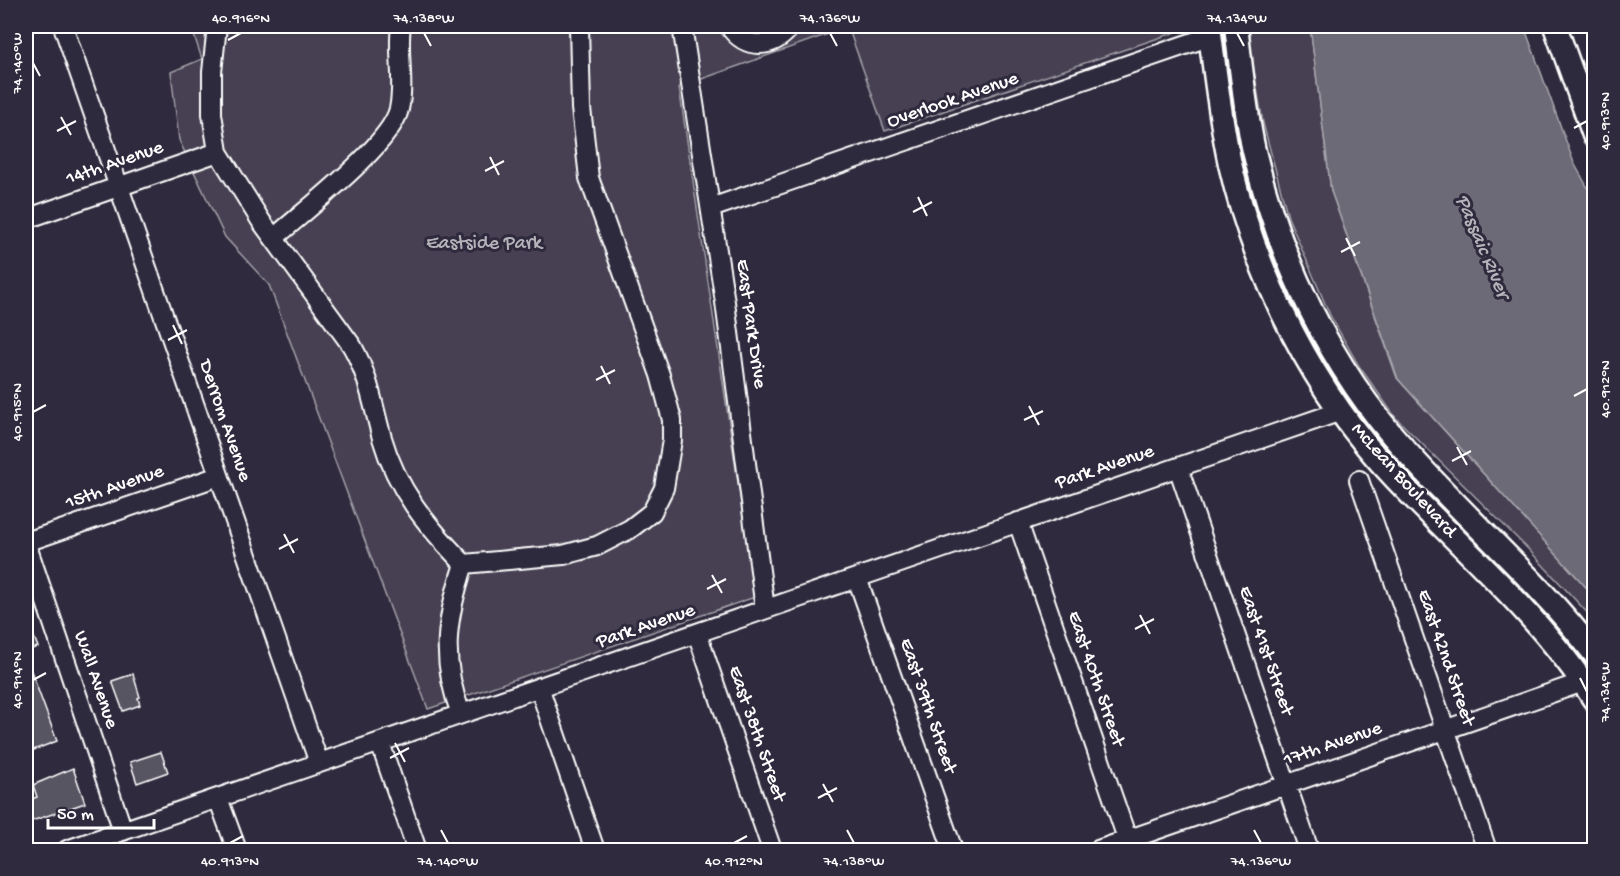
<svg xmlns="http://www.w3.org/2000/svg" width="1620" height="876" font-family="'Gochi Hand',sans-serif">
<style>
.green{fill:#464152;stroke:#a2a0a8;stroke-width:1.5}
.water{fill:#6d6a77;stroke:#a7a6ad;stroke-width:1.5}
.building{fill:#595564;stroke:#fff;stroke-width:1.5}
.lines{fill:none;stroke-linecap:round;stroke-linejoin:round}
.minor-casing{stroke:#fff;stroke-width:22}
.major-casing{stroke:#fff;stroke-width:27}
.minor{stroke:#2f2a3d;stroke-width:18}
.major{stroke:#2f2a3d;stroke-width:22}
.ticks{fill:none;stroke:#fff;stroke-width:2}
.labels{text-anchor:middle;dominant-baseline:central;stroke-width:6;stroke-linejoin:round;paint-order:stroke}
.street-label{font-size:20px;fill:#fff;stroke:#2f2a3d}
.park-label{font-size:20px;fill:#b5b3ba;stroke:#2f2a3d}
.water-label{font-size:21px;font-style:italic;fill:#b6b4bb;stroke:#2f2a3d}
.neatline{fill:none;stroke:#fff;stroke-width:2}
.ticks-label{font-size:15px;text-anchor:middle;fill:#fff}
</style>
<rect width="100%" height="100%" fill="#2f2a3d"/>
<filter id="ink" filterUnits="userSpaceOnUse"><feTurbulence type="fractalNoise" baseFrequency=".0167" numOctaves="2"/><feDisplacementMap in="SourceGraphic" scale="12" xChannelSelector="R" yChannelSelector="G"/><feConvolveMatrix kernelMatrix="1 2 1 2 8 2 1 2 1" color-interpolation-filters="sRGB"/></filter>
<g filter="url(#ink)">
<path class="green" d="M191,26H1182L1176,32L885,131L848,27L679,87L755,597L428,709L269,285L225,237L179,140L171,72L202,59Z
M1246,26H1310L1331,191L1397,378L1594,596V620L1529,550L1396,418L1359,366L1330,315L1288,217L1263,123Z"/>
<path class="water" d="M1310,26H1524L1574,163L1594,199V596L1398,379L1331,191Z"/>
<path class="building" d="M26,617L38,647L26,651Z
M27,660L57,741L31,751L26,736Z
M133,674L140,697L138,698L140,705L123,711L112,681Z
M161,752L168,772L137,783L130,762Z
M73,768L85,803L26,823V801L37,797L33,785Z"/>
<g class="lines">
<g class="minor-casing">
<path id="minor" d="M63,26L319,763
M217,26L212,72V114L218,152L261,221L352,346C369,376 373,406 382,438C397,490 427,526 464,564
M682,26L725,302L765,609
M729,26C745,50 773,50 791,26
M711,208L1211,36
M26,219L218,152
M274,238C304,211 391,145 399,109C405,82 397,53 401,26
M1178,467L1309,850
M1359,480L1487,850
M1018,522L1131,850
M26,542L219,476
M26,543L123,831
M464,564L563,555L597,546L630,529L652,512L664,488L672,440V420L660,375L589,178L581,108L579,26
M857,578L953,850
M697,633L772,850
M539,687L595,850
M461,714C440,659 446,619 464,564
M380,743L417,850
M218,798L237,850
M67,850L1341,411
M1098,850L1583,682"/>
</g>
<g class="major-casing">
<path id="major" d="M1209,26C1215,72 1220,119 1230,164C1256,277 1314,393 1395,478C1463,550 1540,615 1594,699
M1236,26C1241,67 1245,110 1254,151C1280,261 1330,367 1406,451C1467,520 1538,580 1594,653
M1555,26L1594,135"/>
</g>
<use href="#minor" class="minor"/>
<use href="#major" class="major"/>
</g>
</g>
<path class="ticks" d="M424,33L431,46M830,33L837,46M1237,33L1244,46M228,40L241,33M33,63L40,76M61,117L71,135M1574,128L1587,121M57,131L76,121M490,157L499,175M485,171L504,161M918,197L927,216M913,212L932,202M1346,238L1355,256M1341,252L1360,242M173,325L182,344M168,340L187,330M601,366L610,384M596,380L615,370M1574,396L1587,389M1029,406L1039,425M33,412L46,405M1024,420L1043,411M1457,447L1467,465M1452,461L1471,451M284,534L294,553M279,549L298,539M712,575L722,593M707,589L726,579M1140,615L1150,634M1135,629L1154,619M1580,678L1587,692M33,680L46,673M395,743L405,762M390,758L409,748M823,784L833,802M818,798L837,788M441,830L448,843M847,830L854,843M1254,830L1261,843M230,843L243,836M734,843L747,836"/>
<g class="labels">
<g class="street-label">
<text transform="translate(953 101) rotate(-19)">Overlook Avenue</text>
<text transform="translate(115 164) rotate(-19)">14th Avenue</text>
<text transform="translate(750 324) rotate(82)">East Park Drive</text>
<text transform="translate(224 421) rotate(71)">Derrom Avenue</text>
<text transform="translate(1105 468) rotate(-19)">Park Avenue</text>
<text transform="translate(1403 481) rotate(48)">McLean Boulevard</text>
<text transform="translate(115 488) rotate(-19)">15th Avenue</text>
<text transform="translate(646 627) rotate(-19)">Park Avenue</text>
<text transform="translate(1265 651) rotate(71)">East 41st Street</text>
<text transform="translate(1445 658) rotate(71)">East 42nd Street</text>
<text transform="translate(1095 679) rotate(71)">East 40th Street</text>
<text transform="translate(95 680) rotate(71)">Wall Avenue</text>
<text transform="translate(927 706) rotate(71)">East 39th Street</text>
<text transform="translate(756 734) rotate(71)">East 38th Street</text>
<text transform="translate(1333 745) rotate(-19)">17th Avenue</text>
</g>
<g class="park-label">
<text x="484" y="244">Eastside Park</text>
</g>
<g class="water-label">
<text transform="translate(1481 247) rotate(67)">Passaic River</text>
</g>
</g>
<rect width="1620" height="876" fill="none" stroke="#2f2a3d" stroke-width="66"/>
<path d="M48 819v9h106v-9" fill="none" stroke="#ffffff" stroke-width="3"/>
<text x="57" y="819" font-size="18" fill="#ffffff" stroke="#2f2a3d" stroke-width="4.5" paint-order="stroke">50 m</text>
<rect x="33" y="33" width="1554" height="810" class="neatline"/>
<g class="ticks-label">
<text x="241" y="22">40.916°N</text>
<text x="424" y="22">74.138°W</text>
<text x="830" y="22">74.136°W</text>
<text x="1237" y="22">74.134°W</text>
<text transform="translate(16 63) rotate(-90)" y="5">74.140°W</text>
<text transform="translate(1604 121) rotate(-90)" y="5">40.913°N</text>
<text transform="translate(1604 389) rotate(-90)" y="5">40.912°N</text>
<text transform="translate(16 412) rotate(-90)" y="5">40.915°N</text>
<text transform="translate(16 680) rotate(-90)" y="5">40.914°N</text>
<text transform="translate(1604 692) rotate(-90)" y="5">74.134°W</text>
<text x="230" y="865">40.913°N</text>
<text x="448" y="865">74.140°W</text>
<text x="734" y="865">40.912°N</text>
<text x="854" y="865">74.138°W</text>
<text x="1261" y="865">74.136°W</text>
</g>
</svg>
